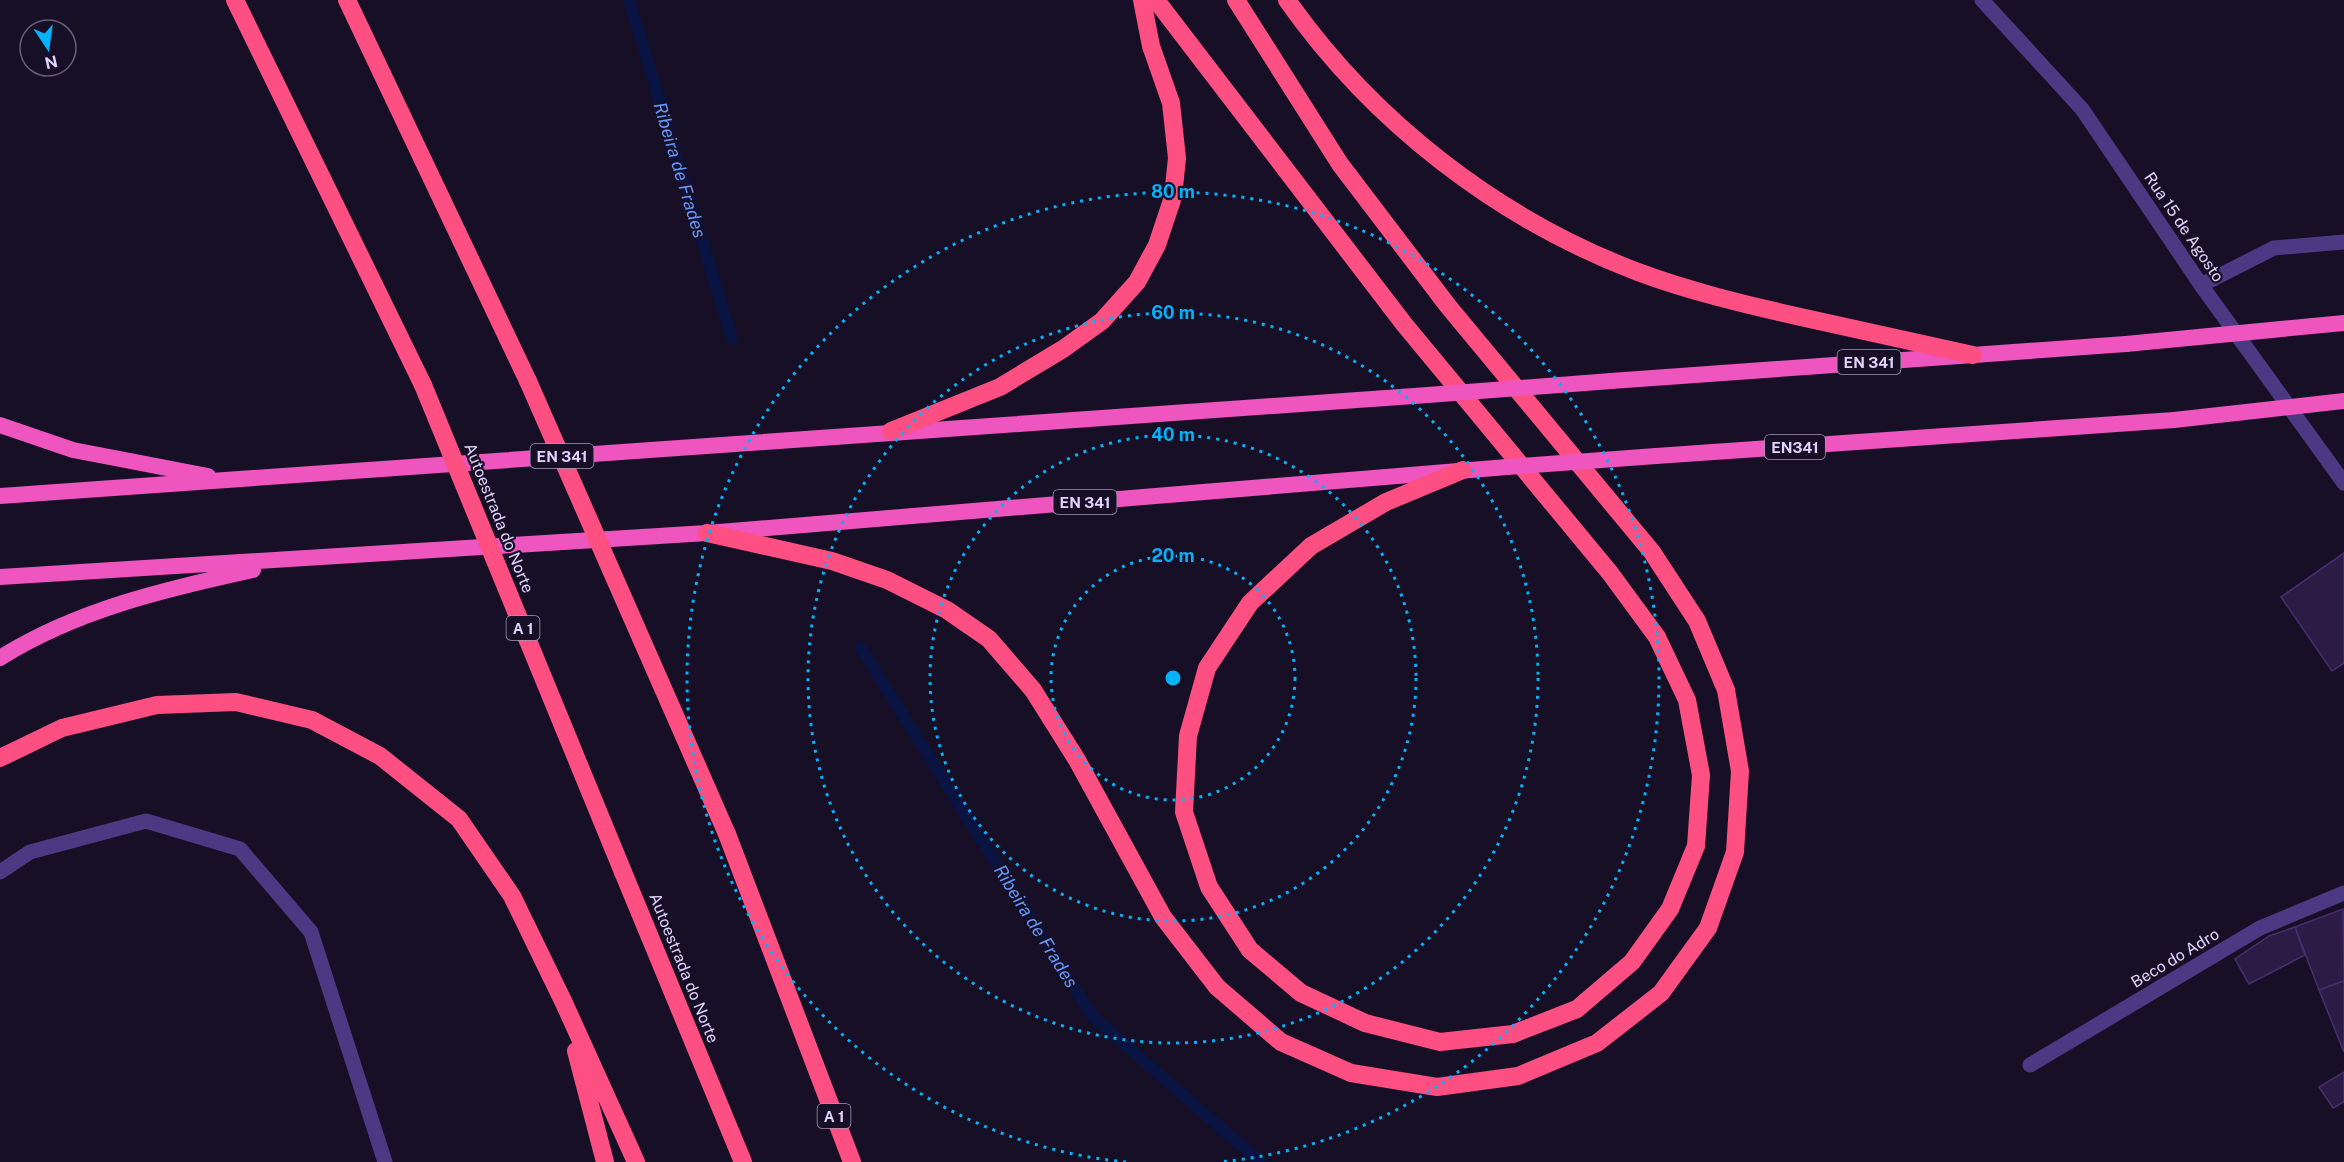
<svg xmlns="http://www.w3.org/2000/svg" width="2344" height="1162" font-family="'Public Sans',sans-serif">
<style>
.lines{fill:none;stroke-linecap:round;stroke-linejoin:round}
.stream{stroke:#0a1442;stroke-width:12}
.building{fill:#2c1b45;stroke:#482d71;stroke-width:1.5}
.minor{stroke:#4b3a83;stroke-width:15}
.trunk{stroke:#ee55bf;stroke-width:16}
.motorway{stroke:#fd4f81;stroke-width:18}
.trunk-bridge{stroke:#ee55bf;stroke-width:16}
.motorway-bridge{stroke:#fd4f81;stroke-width:18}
.ring{fill:none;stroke:#03b2fa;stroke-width:3;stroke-dasharray:3 6}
.labels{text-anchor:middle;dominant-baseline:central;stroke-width:4.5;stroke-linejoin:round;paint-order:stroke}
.shield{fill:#170f25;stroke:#a498bd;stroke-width:1.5}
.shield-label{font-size:15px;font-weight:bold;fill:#e0d3fe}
.street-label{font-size:16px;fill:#e0d3fe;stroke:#170f25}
.water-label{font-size:18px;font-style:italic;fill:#6298fd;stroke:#170f25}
.centre{fill:#03b2fa;stroke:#170f25;stroke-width:3}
.ring-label{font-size:18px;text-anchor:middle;font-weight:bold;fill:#03b2fa;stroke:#170f25;stroke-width:4.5;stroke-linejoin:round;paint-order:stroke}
</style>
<rect width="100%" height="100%" fill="#170f25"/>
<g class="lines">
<path class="stream" d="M629,0L732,339
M861,648L1092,1016L1260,1162"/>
</g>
<path class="building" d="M2344,553V663L2332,671L2281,597Z
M2343,909L2344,981L2319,990L2295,927Z
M2295,927L2305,955L2249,984L2235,959L2269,936Z
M2344,981V1052L2319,990Z
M2344,1072V1102L2333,1108L2319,1087Z"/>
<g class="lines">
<path class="minor" d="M1982,0L2082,109L2201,285L2344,483
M2201,285L2274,248L2344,242
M0,872L30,852L146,821L240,849L311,932L385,1162
M2030,1065L2260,928L2344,893"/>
<path class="trunk" d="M1611,381L2126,344
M0,425L73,450L208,476
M1656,456L2174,420
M0,496L1428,395
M0,577L707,533L1507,467
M0,658C76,610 166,589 253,570"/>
<path class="motorway" d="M235,0L423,385
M347,0L528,381
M1156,0L1404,324L1610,573L1657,637L1687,700L1701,775L1696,846L1670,909L1632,962L1577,1009L1513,1034L1440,1042L1365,1023L1301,993L1250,950L1209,887L1184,812L1188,736L1207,668L1250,603L1311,546L1386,502L1463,470
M1287,0C1373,122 1498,219 1638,272C1689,291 1743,304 1796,316C1855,329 1914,342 1973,355
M891,431L1000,387L1063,349L1102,321L1137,282L1157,245L1173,197L1177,158L1171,103L1151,46L1142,0
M707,533L832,561L887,580L947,610L989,639L1033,690L1077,760L1163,917L1217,987L1281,1042L1351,1073L1437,1087L1518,1076L1597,1043L1661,993L1708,928L1735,852L1740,771L1726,690L1697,621L1652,552L1448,306L1340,164L1236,0
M0,758L62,728L157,705L236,702L312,720L380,756L459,819L512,896L564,1003L636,1162
M727,834L852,1162
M623,872L743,1162
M576,1051L605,1162"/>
<path class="trunk-bridge" d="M2126,344L2344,323
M1428,395L1611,381
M2174,420L2344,401
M1507,467L1656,456"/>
<path class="motorway-bridge" d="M528,381L727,834
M423,385L623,872"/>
</g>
<g class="ring">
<circle cx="1173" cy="678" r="122"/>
<circle cx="1173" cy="678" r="243"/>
<circle cx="1173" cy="678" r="365"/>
<path d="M1126 1162A486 486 0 1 1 1220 1162"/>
</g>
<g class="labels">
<g class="shield">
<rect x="1837.5" y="350" width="63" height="24" rx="4.5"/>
<rect x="1765" y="435" width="60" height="24" rx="4.5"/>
<rect x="530.5" y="444" width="63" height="24" rx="4.5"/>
<rect x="1053.5" y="490" width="63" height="24" rx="4.5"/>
<rect x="506.5" y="616" width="33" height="24" rx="4.5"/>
<rect x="817.5" y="1104" width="33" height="24" rx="4.5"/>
</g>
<g class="shield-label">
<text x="1869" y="362">EN 341</text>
<text x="1795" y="447">EN341</text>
<text x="562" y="456">EN 341</text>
<text x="1085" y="502">EN 341</text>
<text x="523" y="628">A 1</text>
<text x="834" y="1116">A 1</text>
</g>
<g class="street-label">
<text transform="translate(2184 227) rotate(56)">Rua 15 de Agosto</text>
<text transform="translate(499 518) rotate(68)">Autoestrada do Norte</text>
<text transform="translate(2175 958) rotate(-31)">Beco do Adro</text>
<text transform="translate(684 968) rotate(68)">Autoestrada do Norte</text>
</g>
<g class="water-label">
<text transform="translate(680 170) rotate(73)">Ribeira de Frades</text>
<text transform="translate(1036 926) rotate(58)">Ribeira de Frades</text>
</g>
</g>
<circle cx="1173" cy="678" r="9" class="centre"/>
<g class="ring-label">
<text x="1173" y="198">80 m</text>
<text x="1173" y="319">60 m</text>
<text x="1173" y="441">40 m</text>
<text x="1173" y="562">20 m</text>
</g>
<g transform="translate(48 48) rotate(167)"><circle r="28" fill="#170f25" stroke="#675d7c" stroke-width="1.5"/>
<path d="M0-4.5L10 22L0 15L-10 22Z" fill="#03b2fa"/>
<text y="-9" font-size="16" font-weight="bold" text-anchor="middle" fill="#e0d3fe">N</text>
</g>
</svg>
